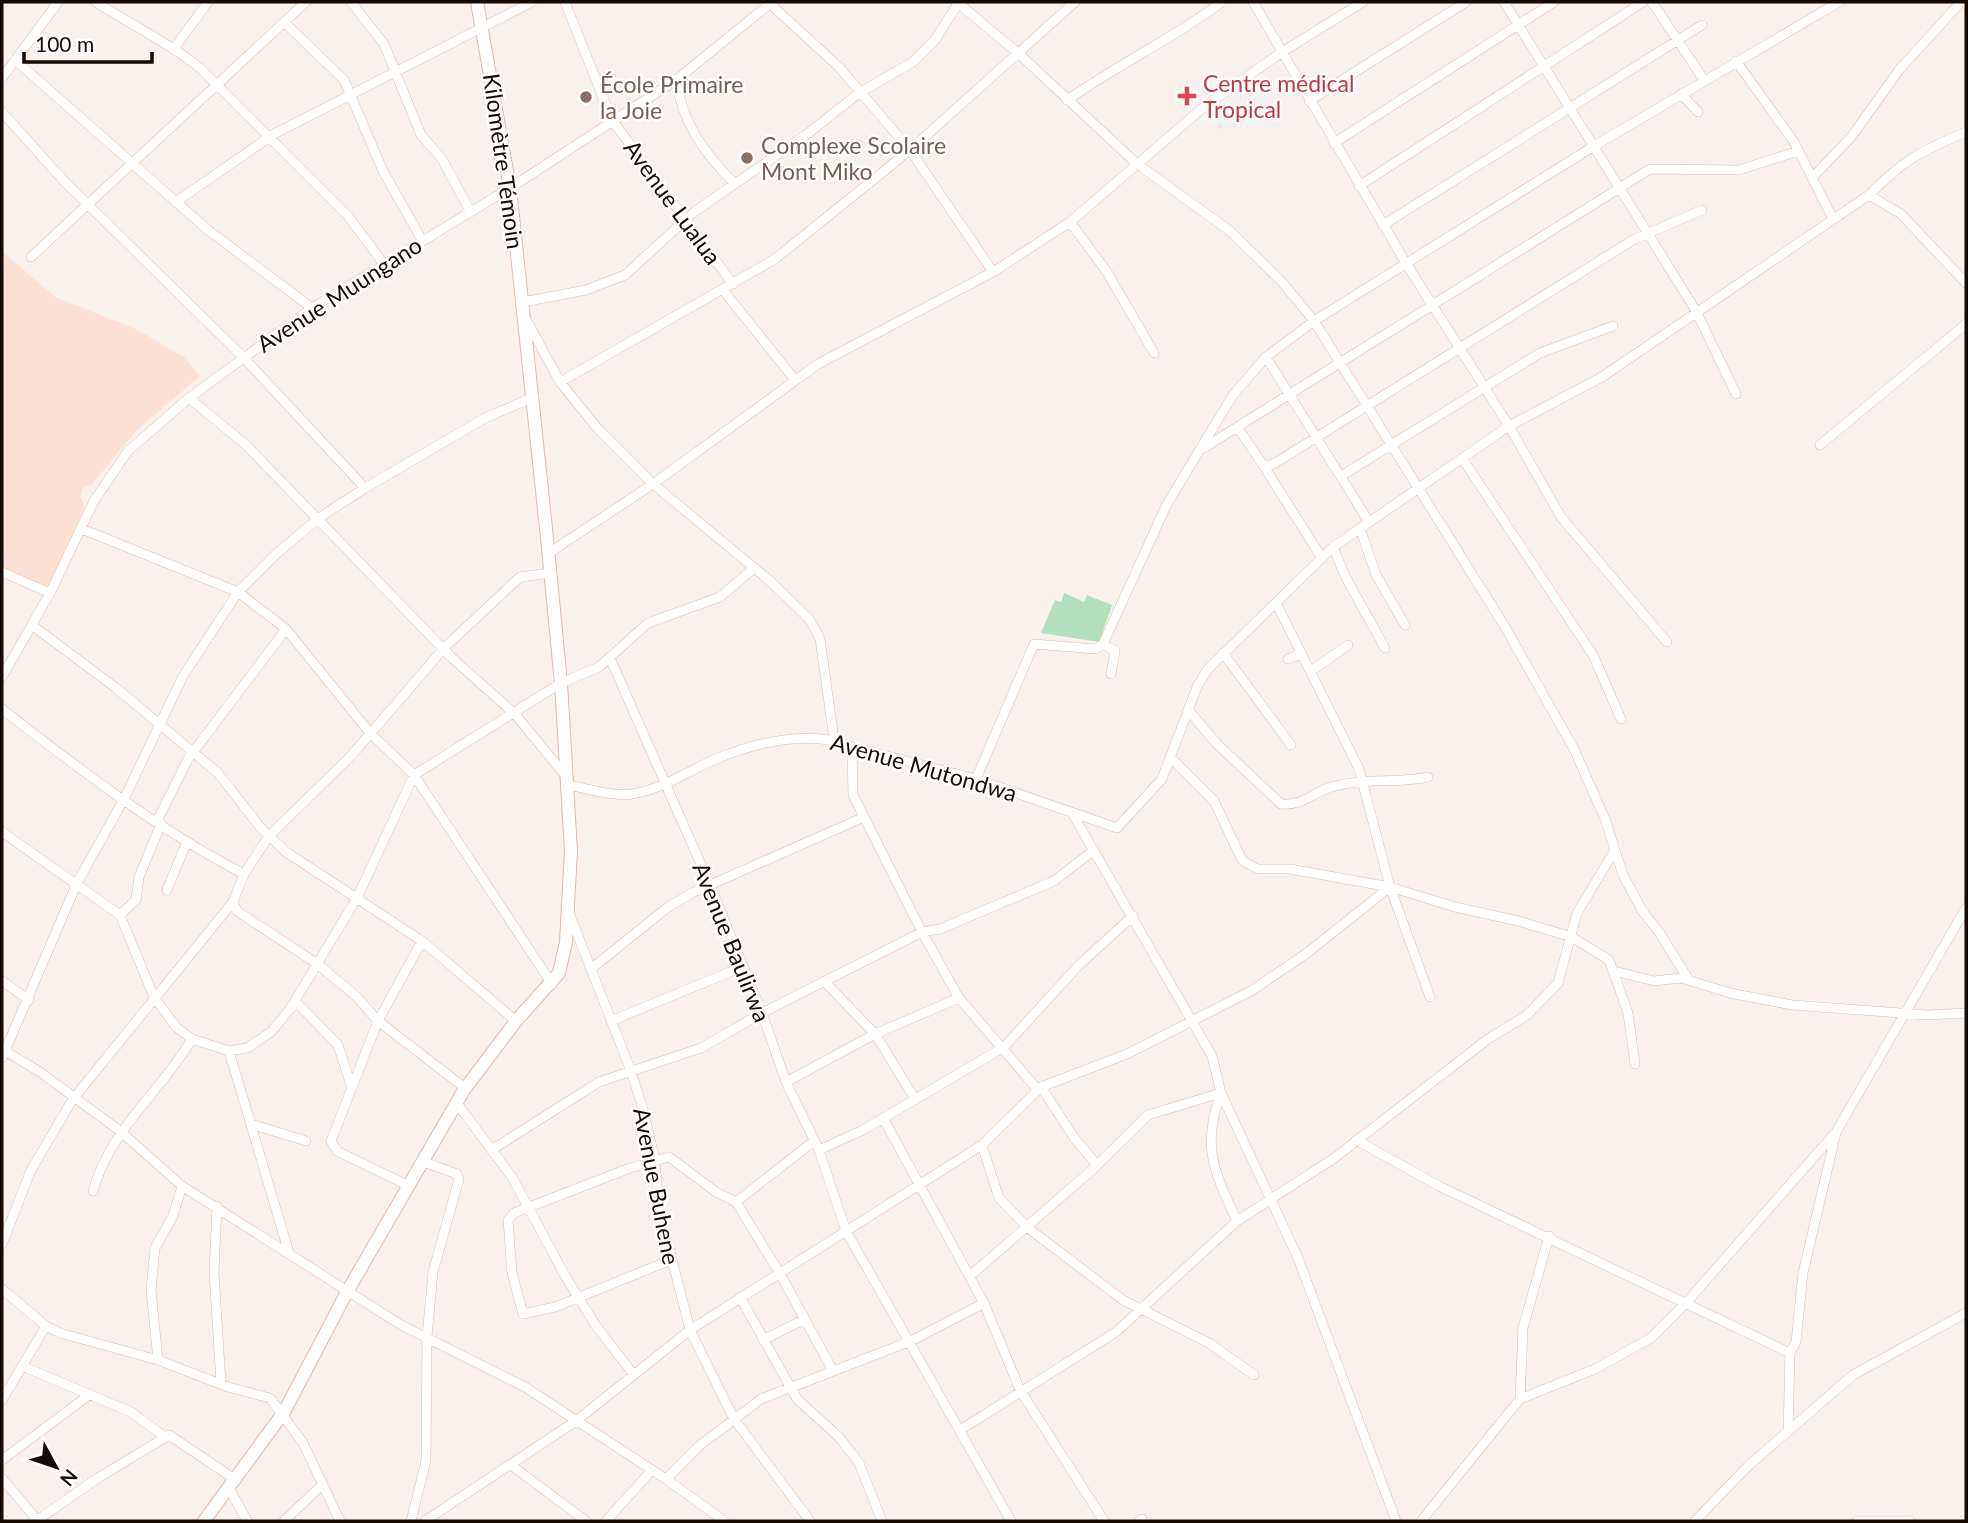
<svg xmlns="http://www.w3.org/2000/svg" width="1968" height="1523" font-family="Lato,sans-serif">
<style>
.built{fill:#fde1d4}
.green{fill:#b4dfbd}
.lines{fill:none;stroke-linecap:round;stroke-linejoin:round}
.minor-casing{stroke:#e0bbaa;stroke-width:10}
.secondary-casing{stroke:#e0bbaa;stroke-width:14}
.minor{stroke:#fff;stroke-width:9}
.secondary{stroke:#fff;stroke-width:12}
.health-dot{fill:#e0444e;stroke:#fff;stroke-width:2.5}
.education-dot{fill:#8d6e63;stroke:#fff;stroke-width:2.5}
.labels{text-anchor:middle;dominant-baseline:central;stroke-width:5;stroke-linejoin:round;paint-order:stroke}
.health-label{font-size:23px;fill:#be3a42;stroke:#fff;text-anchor:start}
.education-label{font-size:23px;fill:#785e54;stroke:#fff;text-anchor:start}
.street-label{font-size:23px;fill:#160a05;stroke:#fff}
</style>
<rect width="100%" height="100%" fill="#f9f1ee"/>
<path class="built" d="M2,251L55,297L136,329L184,357L200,376L137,430L92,484L83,487L80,497L84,503L83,511L48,588L2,570Z"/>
<path class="green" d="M1064,593L1084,602L1087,595L1112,605L1099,642L1041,633L1055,600L1061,602Z"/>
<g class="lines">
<g class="minor-casing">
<path id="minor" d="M96,2C131,25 168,42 200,68L348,216L383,263
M351,2L384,44L421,135L442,159L470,211
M565,2L612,120L733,284
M768,2L839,67L910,150L993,272
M957,2L1019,54L1136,163L1230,231L1282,282L1314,321L1505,627L1574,749L1605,819L1623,875L1643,912L1659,932L1689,980
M1253,2L1407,265L1509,426L1561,517L1667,642
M1504,2L1696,311L1736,394
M1652,2L1704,80
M284,22L344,80L383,171L422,240
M175,47L208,2
M15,60L208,230L312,308
M1736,61L1794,142L1833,219
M2,78L58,2
M676,80C683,124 704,153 734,183
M1681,94L1698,112
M1067,100C1118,65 1173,38 1222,2
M1309,101L1466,2
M2,112L64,181L243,357L365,488
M1334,143L1554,2
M1812,178L1852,136L1899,70L1961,2
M1359,186L1643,2
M1869,195L1901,214L1966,283
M177,201L274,134L532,2
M1070,222L1107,272L1154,353
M1383,225L1702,25
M31,257L306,2
M723,290L795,380
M523,302L586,290L625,275L694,212L806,135L859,93L913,62L935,40L959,2
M527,321L560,382L598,429L653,484L770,581L810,620L820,639L834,739
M1266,357L1369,522
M560,382L775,259L910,150L1075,2
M189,398L245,444L452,658L514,713L565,775
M1238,428L1263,465H1272L1633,240L1702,210
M1820,445L1966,324
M1202,449L1650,169L1739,170L1798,151
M1462,458L1593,655L1621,719
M1263,465L1322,558
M1341,476L1540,353L1613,326
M1360,528L1376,575L1405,625
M82,529L238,592L286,629L370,733L414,775L552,984
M1333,547L1346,578L1385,648
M549,553L653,484L818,364L993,272L1070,222L1205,106L1282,52L1363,2
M2,572L50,593
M1276,603L1359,769L1390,887L1430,997
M33,626L116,688L218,773L260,827L286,852L422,941L516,1021
M1103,644L1115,651L1111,674
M1223,653L1291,745
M610,658L710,885L762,1013L786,1082L819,1150L846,1231L1011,1521
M1288,659L1302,654
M1311,671L1348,645
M2,677L50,593L94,501L128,451L151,431L189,398L312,308L510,188L676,80L772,2
M2,709C79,769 157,829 244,874
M1188,710L1217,744L1281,804C1300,806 1309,796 1326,789C1357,777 1396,784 1428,777
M852,747L853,795L922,932L959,998L1038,1090
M1172,759L1214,801L1242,860L1257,869H1290L1390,887L1455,907L1518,921L1572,937L1609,960L1628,1013L1635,1064
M976,779L1034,644L1096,649L1103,644L1167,504L1233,395L1266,357L1314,321L1594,146L1839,2
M568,785C587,788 613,797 632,794C663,789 688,771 716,759C757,742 811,729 852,747L976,779L1117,828L1162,779L1197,687L1207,670L1333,547L1509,426L1602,377L1869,195C1905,159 1919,152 1966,132
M1072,813L1212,1056L1221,1093L1298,1258L1396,1521
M157,821L188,759L286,629
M2,832L120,915L154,997L176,1027L192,1039L229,1051L247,1048L271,1032L290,1009L357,898L414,775L561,683L599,667L648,623L720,597L754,568
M167,890L186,844
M233,902L237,911L316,963L356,996L378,1021L465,1088
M569,913L631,1071L643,1109L655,1160L659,1208L690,1330L734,1419L810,1521
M120,915L136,900L139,877L161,824
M591,969L668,907L692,893L864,817
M1614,971L1654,981L1681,978L1730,993L1792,1005L1928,1015L1966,1013
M2,981L29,1000
M824,981L875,1034L915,1099
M295,1001L338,1045L351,1085
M611,1021L742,967
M2,1049L40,1072L120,1131L182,1186L401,1325L525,1387L666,1479L724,1521
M229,1051L289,1253
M2,1058L77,883L124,799L183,676L238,592L276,554L319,518L365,488L485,418L534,397
M786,1082L875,1034L959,998
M1041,1087L1075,1139L1097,1165
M1221,1093C1201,1147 1214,1171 1237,1221
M456,1102L512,1177L564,1274L596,1326L634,1375
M883,1118L984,1303L1020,1390L1104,1521
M251,1124L306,1141
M1356,1140L1439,1186L1790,1353L1788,1432
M982,1145L999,1198L1028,1228L1123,1300L1209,1343L1254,1375
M493,1149L599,1082L701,1048L762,1013L922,932L940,929L1054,881L1094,850
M819,1150L863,1130L1004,1047L1079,965L1133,916
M409,1186L337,1151L331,1141L378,1021L422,941
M93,1191C110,1129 160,1093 192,1039
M736,1202L814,1141
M217,1206L214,1273L221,1383
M2,1244L31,1170L73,1099L233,902L244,874L269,836L351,756L445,647L520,577L551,573
M671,1260L555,1307L523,1314L512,1273L508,1220L514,1213L630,1168L669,1157L716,1192L736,1202L779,1272L832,1369
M970,1276L1092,1170L1148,1115L1221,1093
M2,1289L46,1326L60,1333L158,1360L228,1387L270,1398L303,1443L340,1521
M740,1297L797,1399L839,1437L859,1463L882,1521
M763,1340L805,1319
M1790,1353L1796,1342L1803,1273L1836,1133
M158,1360L151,1290L155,1248L173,1216L182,1186
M22,1366L131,1412L165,1437
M1520,1399L1523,1328L1549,1236
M2,1400L46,1326
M960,1430L1116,1332L1237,1221L1333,1159L1488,1039L1527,1015L1558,983L1577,913L1615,850
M2,1460L89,1395
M511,1465L586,1521
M2,1478L37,1520
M666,1479L699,1446L761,1399L911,1341L984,1303
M229,1488L247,1521
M36,1521L98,1478L169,1435L236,1480
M284,1521L323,1484
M411,1521L426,1461L427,1337L433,1272L459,1179L457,1174L424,1162
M425,1521L576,1421L690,1330L982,1145L1041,1087L1127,1054L1251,991L1307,953L1390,887
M606,1521L652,1470
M1139,1521L1142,1519
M1421,1521L1520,1399L1595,1369L1651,1338L1686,1303L1836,1132L1966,908
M1695,1521L1748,1466L1853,1375L1966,1313
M1857,1521H1910"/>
</g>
<g class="secondary-casing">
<path id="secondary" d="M204,1521L284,1412L347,1292L464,1090L516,1021L559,973L566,942L571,851L561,683L547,538L510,188L477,2"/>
</g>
<use href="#minor" class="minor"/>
<use href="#secondary" class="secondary"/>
</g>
<path class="health-dot" d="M1183.5 85.5h7v7h7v7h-7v7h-7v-7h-7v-7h7z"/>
<g class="education-dot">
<circle cx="586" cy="97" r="7"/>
<circle cx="747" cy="158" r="7"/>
</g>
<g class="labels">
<g class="health-label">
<text x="1203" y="83">Centre médical<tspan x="1203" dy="26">Tropical</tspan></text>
</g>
<g class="education-label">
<text x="600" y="84">École Primaire<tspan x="600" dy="26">la Joie</tspan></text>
<text x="761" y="145">Complexe Scolaire<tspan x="761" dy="26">Mont Miko</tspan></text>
</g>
<g class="street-label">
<text transform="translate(504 161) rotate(82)">Kilomètre Témoin</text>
<text transform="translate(673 202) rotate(54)">Avenue Lualua</text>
<text transform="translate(339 294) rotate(-33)">Avenue Muungano</text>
<text transform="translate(924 767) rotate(16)">Avenue Mutondwa</text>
<text transform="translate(732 942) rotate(68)">Avenue Baulirwa</text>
<text transform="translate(657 1186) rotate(79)">Avenue Buhene</text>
</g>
</g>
<rect width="1968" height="1523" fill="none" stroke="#160a05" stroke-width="7"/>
<g transform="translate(56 1467) rotate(130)" stroke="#ffffff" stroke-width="5" paint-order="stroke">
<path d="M0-5L12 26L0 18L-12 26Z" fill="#160a05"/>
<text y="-10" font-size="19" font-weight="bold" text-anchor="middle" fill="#160a05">N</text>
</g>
<path d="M24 52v10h128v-10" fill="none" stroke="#160a05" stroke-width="3.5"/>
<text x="35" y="52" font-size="21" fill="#160a05" stroke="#ffffff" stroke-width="5" paint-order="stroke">100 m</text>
</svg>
